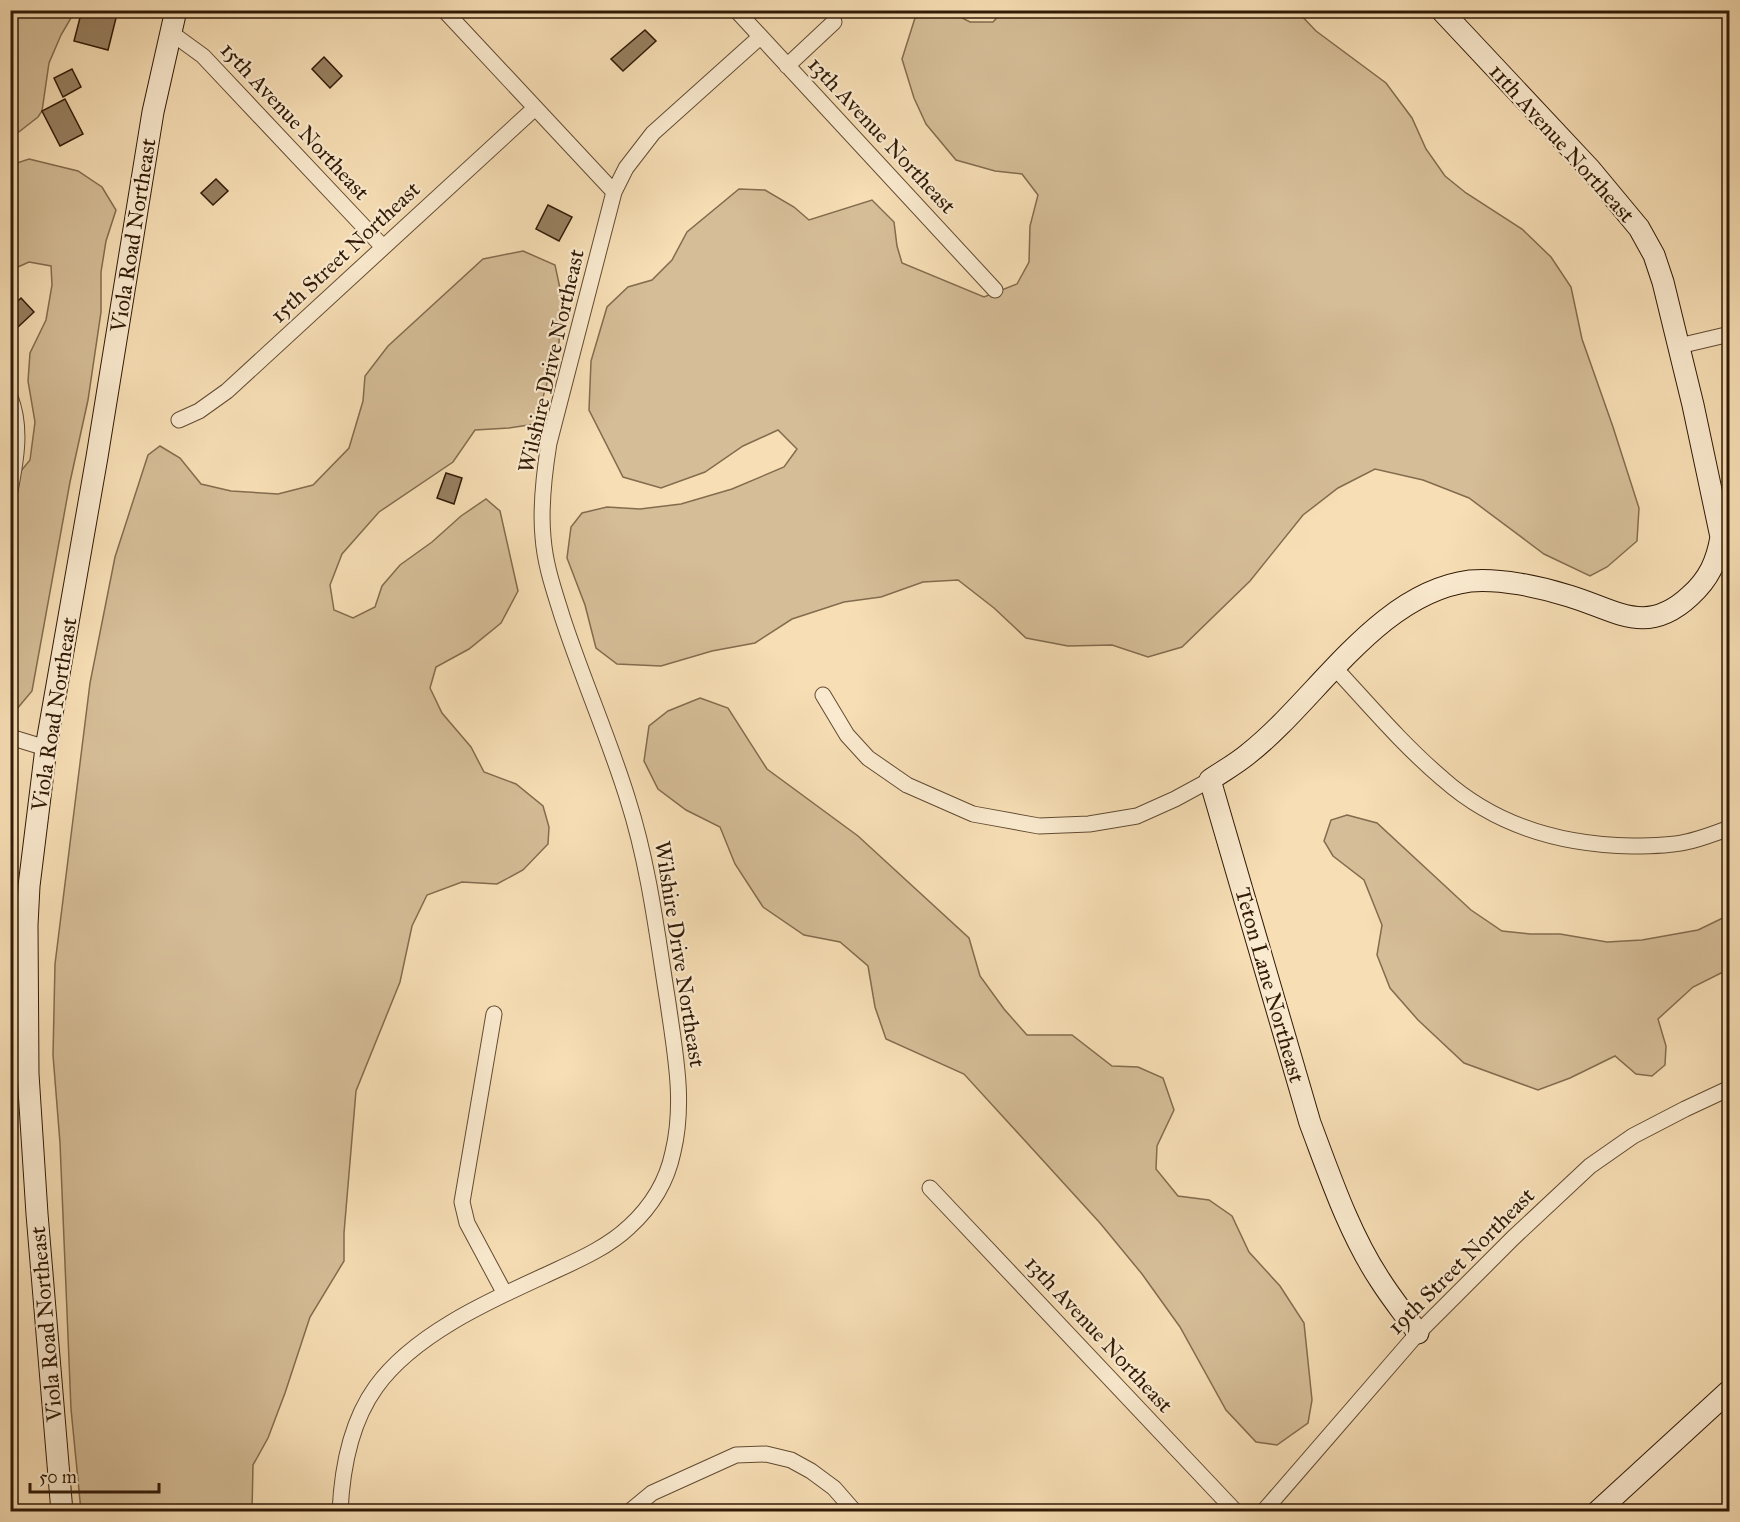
<svg xmlns="http://www.w3.org/2000/svg" width="1740" height="1522" font-family="'IM FELL Great Primer',serif">
<style>
.green{fill:#d5bd97;stroke:#836c4e;stroke-width:1.5}
.building{fill:#988061;stroke:#311a06;stroke-width:1.5}
.lines{fill:none;stroke-linecap:round;stroke-linejoin:round}
.street-casing{stroke:#624b32;stroke-width:17}
.secondary-casing{stroke:#311a06;stroke-width:23}
.street{stroke:#faeacf;stroke-width:15}
.secondary{stroke:#faeacf;stroke-width:21}
.labels{text-anchor:middle;dominant-baseline:central;stroke-width:4.5;stroke-linejoin:round;paint-order:stroke}
.street-label{font-size:22px;fill:#311a06;stroke:#faeacf}
</style>
<rect width="100%" height="100%" fill="#f7deb5"/>
<filter id="stains"><feTurbulence type="fractalNoise" baseFrequency=".00333" numOctaves="4"/><feColorMatrix values="0 0 0 0 .2 0 0 0 0 .09 0 0 0 0 .02 0 0 0 .5 -.17"/></filter>
<radialGradient id="worn" r=".72"><stop offset=".6" stop-color="#630" stop-opacity="0"/><stop offset="1" stop-color="#630" stop-opacity=".3"/></radialGradient>
<path class="green" d="M1004,10L1297,11L1316,31L1386,83L1412,118L1426,149L1445,176L1466,193L1522,229L1551,257L1571,287L1582,339L1613,427L1639,508L1637,541L1607,567L1590,576L1544,554L1469,498L1423,480L1375,469L1338,488L1303,515L1250,581L1182,647L1148,657L1112,645L1068,646L1026,638L994,608L958,580L923,582L881,597L844,602L792,619L755,643L712,651L661,666L617,664L596,648L585,605L567,558L571,527L582,513L607,507L640,509L681,504L732,489L784,467L797,449L778,430L743,446L705,472L661,488L623,477L589,410L591,361L607,307L628,287L652,280L672,260L687,232L739,189L765,190L794,207L809,220L872,200L894,222L897,246L902,263L984,297L1017,284L1029,262L1030,226L1038,195L1022,174L995,171L956,160L926,124L914,98L902,59L915,18L949,11L970,22H993Z
M10,11H75L61,35L49,63L42,111L38,117L11,138Z
M29,159L78,171L102,187L116,210L106,241L101,272V312L88,400L70,482L32,691L16,710L10,707L11,483L30,460L35,422L28,381L30,353L46,320L52,285L51,266L29,262L11,270V165Z
M523,251L555,265L561,293L559,343L535,424L509,428L475,430L453,462L379,512L342,554L330,585L334,610L353,618L375,607L382,586L400,565L432,542L461,516L486,499L500,511L518,591L501,623L469,649L436,667L430,688L442,713L471,747L484,772L516,784L543,806L549,827L548,844L523,870L497,884L462,882L427,895L412,926L400,982L356,1091L344,1233V1261L310,1317L285,1393L268,1438L253,1465L252,1511H81L71,1409L60,1143L53,1055L55,964L90,683L115,557L148,455L160,446L180,458L201,484L231,491L278,494L313,485L349,448L363,401L365,376L388,346L483,259Z
M700,698L728,708L767,769L858,836L969,938L980,976L1004,1009L1027,1035H1072L1112,1066L1138,1067L1163,1078L1174,1110L1157,1146L1156,1169L1178,1196L1209,1200L1232,1216L1249,1252L1280,1286L1304,1323L1312,1400L1308,1423L1277,1445L1256,1442L1226,1410L1180,1327L1142,1274L1100,1223L964,1074L886,1039L875,1007L868,966L840,942L804,935L763,907L735,864L720,827L686,810L658,789L644,761L649,726L668,711Z
M11,800L16,809L15,839L11,842Z
M1347,815L1377,823L1471,910L1502,931L1530,934H1560L1607,942L1642,940L1698,930L1729,915V969L1693,987L1658,1019L1666,1046L1665,1065L1652,1076L1636,1074L1615,1056L1570,1078L1538,1090L1464,1063L1418,1020L1390,988L1377,955L1382,925L1364,880L1333,856L1324,841L1331,820Z"/>
<path class="building" d="M82,10H118L108,50L74,41Z
M645,30L656,41L623,71L611,59Z
M324,57L342,76L330,88L312,69Z
M72,69L81,87L63,97L54,78Z
M65,99L83,134L60,146L42,111Z
M216,179L228,191L213,205L201,193Z
M548,205L572,217L559,241L536,229Z
M21,298L34,312L18,327L10,319V308Z
M446,473L462,478L454,504L437,498Z"/>
<g class="lines">
<g class="street-casing">
<path id="street" d="M444,10L614,192
M736,10L995,290
M170,32L203,56L383,247
M787,66L834,22
M1679,346L1730,334
M10,397C22,427 16,460 10,491
M179,420L199,411L227,391L535,108
M1335,668C1370,706 1404,746 1443,779C1496,826 1562,845 1632,846C1649,846 1669,846 1686,842C1701,839 1715,833 1730,828
M823,695L847,735L868,758L907,785L973,814L1039,826L1089,824L1137,816L1175,799L1210,780
M10,737L46,748
M494,1014L462,1202L467,1223L505,1294
M930,1188L1236,1512
M340,1512C342,1468 350,1423 376,1387C414,1334 491,1300 548,1274C576,1261 607,1248 629,1227C651,1207 667,1181 673,1152C685,1102 675,1053 668,1003C657,934 649,866 628,800C609,738 582,678 562,616C554,590 545,565 543,537C540,506 544,474 549,443L614,192L626,168L653,133L760,37
M629,1512L652,1493L736,1455L766,1454L791,1460L811,1471L834,1488L855,1512
M1263,1512L1418,1333L1513,1238L1590,1166L1633,1136L1685,1109L1730,1088"/>
</g>
<g class="secondary-casing">
<path id="secondary" d="M1418,1333C1406,1316 1392,1299 1380,1280C1349,1233 1330,1176 1310,1123L1210,780C1223,771 1236,764 1248,754C1317,700 1377,593 1470,581C1499,578 1541,587 1569,596C1616,610 1646,637 1690,596C1709,579 1717,561 1721,537L1693,405L1663,282L1654,255L1639,228L1590,169L1441,10
M62,1512L37,1214L28,1074L27,925L29,886L46,748L97,457L153,112L176,10
M1597,1512L1730,1390"/>
</g>
<use href="#street" class="street"/>
<use href="#secondary" class="secondary"/>
</g>
<g class="labels">
<g class="street-label">
<text transform="translate(295 121) rotate(47)">15th Avenue Northeast</text>
<text transform="translate(882 135) rotate(47)">13th Avenue Northeast</text>
<text transform="translate(1562 143) rotate(48)">11th Avenue Northeast</text>
<text transform="translate(133 235) rotate(-81)">Viola Road Northeast</text>
<text transform="translate(345 252) rotate(-43)">15th Street Northeast</text>
<text transform="translate(551 361) rotate(-77)">Wilshire Drive Northeast</text>
<text transform="translate(54 714) rotate(-81)">Viola Road Northeast</text>
<text transform="translate(680 954) rotate(81)">Wilshire Drive Northeast</text>
<text transform="translate(1270 985) rotate(74)">Teton Lane Northeast</text>
<text transform="translate(1461 1261) rotate(-45)">19th Street Northeast</text>
<text transform="translate(46 1324) rotate(-95)">Viola Road Northeast</text>
<text transform="translate(1099 1334) rotate(47)">13th Avenue Northeast</text>
</g>
</g>
<rect width="1740" height="1522" fill="none" stroke="#f7deb5" stroke-width="36"/>
<rect x="12" y="12" width="1716" height="1498" fill="none" stroke="#311a06" stroke-width="3"/>
<rect x="18" y="18" width="1704" height="1486" fill="none" stroke="#311a06" stroke-width="1.5"/>
<path d="M30 1483v9h129v-9" fill="none" stroke="#311a06" stroke-width="3"/>
<text x="39" y="1483" font-size="18" fill="#311a06" stroke="#faeacf" stroke-width="4.5" paint-order="stroke">50 m</text>
<rect width="100%" height="100%" filter="url(#stains)"/>
<rect width="100%" height="100%" fill="url(#worn)"/>
</svg>
